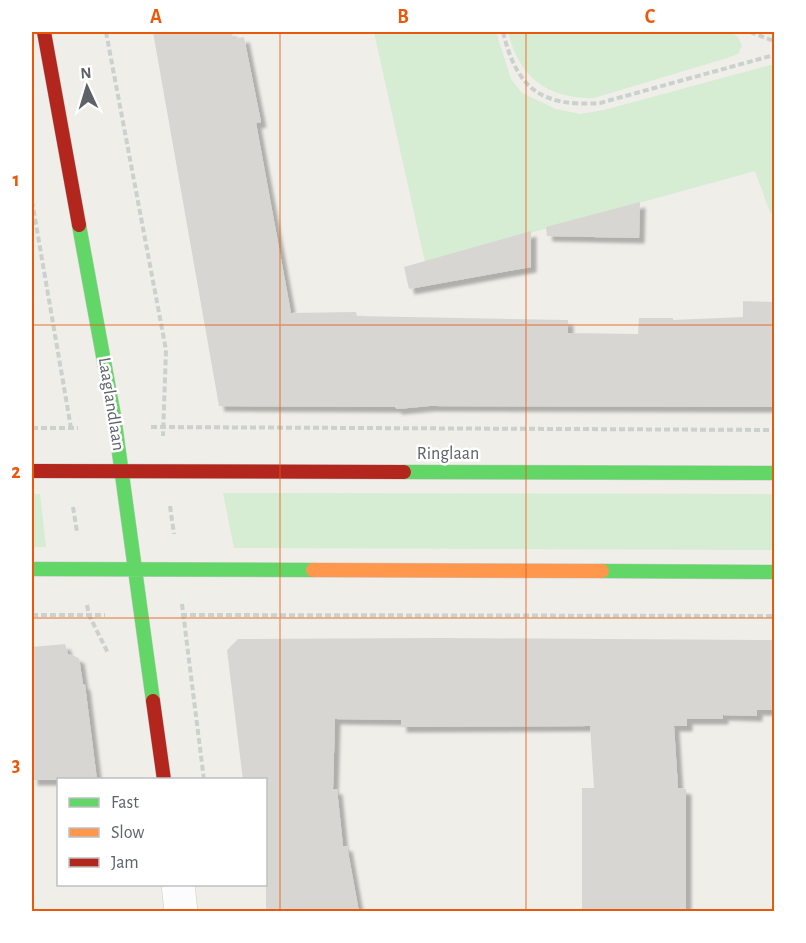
<svg xmlns="http://www.w3.org/2000/svg" width="806" height="943" font-family="'Alegreya Sans',sans-serif">
<style>
.green{fill:#d6ecd3}
.building{fill:#d7d6d3;filter:url(#shadow)}
.lines{fill:none;stroke-linecap:round;stroke-linejoin:round}
.street-casing{stroke:#cccccb;stroke-width:34}
.fast-casing{stroke:#cbcbca;stroke-width:15}
.slow-casing{stroke:#cbcbca;stroke-width:15}
.jam-casing{stroke:#cbcbca;stroke-width:15}
.path{stroke:#cbd1cd;stroke-width:4;stroke-dasharray:6 3;stroke-linecap:butt}
.street{stroke:#fdfcfc;stroke-width:33}
.fast{stroke:#63d668;stroke-width:14}
.slow{stroke:#ff974d;stroke-width:14}
.jam{stroke:#b3261e;stroke-width:14}
.grid{fill:none;stroke:#e8590c;stroke-width:1.5;stroke-opacity:0.55}
.labels{text-anchor:middle;dominant-baseline:central;stroke-width:5;stroke-linejoin:round;paint-order:stroke}
.street-label{font-size:18px;fill:#5e6268;stroke:#fff}
.neatline{fill:none;stroke:#e8590c;stroke-width:2}
.grid-label{font-size:20px;text-anchor:middle;font-weight:bold;fill:#e8590c}
</style>
<defs>
<filter id="shadow"><feDropShadow dx="5.5" dy="5.5" stdDeviation="1.5" flood-color="#0004"/></filter>
</defs>
<rect width="100%" height="100%" fill="#efeee9"/>
<path class="green" d="M374,32H496L511,79L522,93L556,109L580,114L604,110L774,64V215L770,212L755,171L425,262Z
M508,32H731L738,37L742,46L738,54L727,58L594,98C547,99 519,77 508,32Z
M223,493L774,494V550L234,548Z
M32,494H40L46,547H32Z"/>
<path class="building" d="M153,32H232L233,39L244,37L261,122L256,123L291,313L356,312L357,316L568,320V333L638,334L639,318H673V320L743,317V301L774,302V407L429,406L397,409L395,407L219,406Z
M640,202L639,238L547,236L546,227Z
M531,231V267L409,289L404,267Z
M439,638L774,640V710H757V716L723,715V719H687V726H674L678,788L686,789V912H582V788H594L590,726L401,727V720L335,719L333,789H337L343,846H347L359,912H266V780H243L227,650L238,639Z
M65,644L68,654L79,658L83,684L85,685L97,780H32V647Z"/>
<g class="lines">
<g class="street-casing">
<path id="street" d="M178,884L181,912"/>
</g>
<g class="fast-casing">
<path id="fast" d="M79,225L114,416L153,701
M404,472L774,473
M32,569L313,570
M602,571L774,572"/>
</g>
<g class="slow-casing">
<path id="slow" d="M313,570L602,571"/>
</g>
<g class="jam-casing">
<path id="jam" d="M44,32L79,225
M32,471L404,472
M153,701L164,780"/>
</g>
<path class="path" d="M106,32L166,350L163,436
M503,32C517,89 541,107 600,103L774,55
M750,32L774,41
M32,201L71,428
M151,427L774,430
M32,428H78
M170,506L174,534
M73,507L77,532
M182,604L204,780
M87,605L89,615L108,653
M32,615H105
M181,615L774,616"/>
<use href="#street" class="street"/>
<use href="#fast" class="fast"/>
<use href="#slow" class="slow"/>
<use href="#jam" class="jam"/>
</g>
<path class="grid" d="M280,32V912M526,32V912M32,325H774M32,618H774"/>
<g class="labels">
<g class="street-label">
<text transform="translate(111 404) rotate(81)">Laaglandlaan</text>
<text x="448" y="454">Ringlaan</text>
</g>
</g>
<rect width="806" height="943" fill="none" stroke="#ffffff" stroke-width="66"/>
<rect x="57" y="778" width="210" height="108" fill="#ffffff" stroke="#bfc0c3" stroke-width="1.5"/>
<rect x="69" y="798" width="30" height="9" fill="#63d668" stroke="#bfc0c3" stroke-width="1.5"/>
<text x="111" y="808" font-size="18" fill="#5e6268">Fast</text>
<rect x="69" y="828" width="30" height="9" fill="#ff974d" stroke="#bfc0c3" stroke-width="1.5"/>
<text x="111" y="838" font-size="18" fill="#5e6268">Slow</text>
<rect x="69" y="858" width="30" height="9" fill="#b3261e" stroke="#bfc0c3" stroke-width="1.5"/>
<text x="111" y="868" font-size="18" fill="#5e6268">Jam</text>
<g transform="translate(87 87) rotate(356)" stroke="#ffffff" stroke-width="4.5" paint-order="stroke">
<path d="M0-4.5L10 22L0 15L-10 22Z" fill="#5e6268"/>
<text y="-9" font-size="16" font-weight="bold" text-anchor="middle" fill="#5e6268">N</text>
</g>
<rect x="33" y="33" width="740" height="877" class="neatline"/>
<g class="grid-label">
<text x="156" y="23">A</text>
<text x="403" y="23">B</text>
<text x="650" y="23">C</text>
<text x="16" y="186">1</text>
<text x="16" y="478">2</text>
<text x="16" y="771">3</text>
</g>
</svg>
